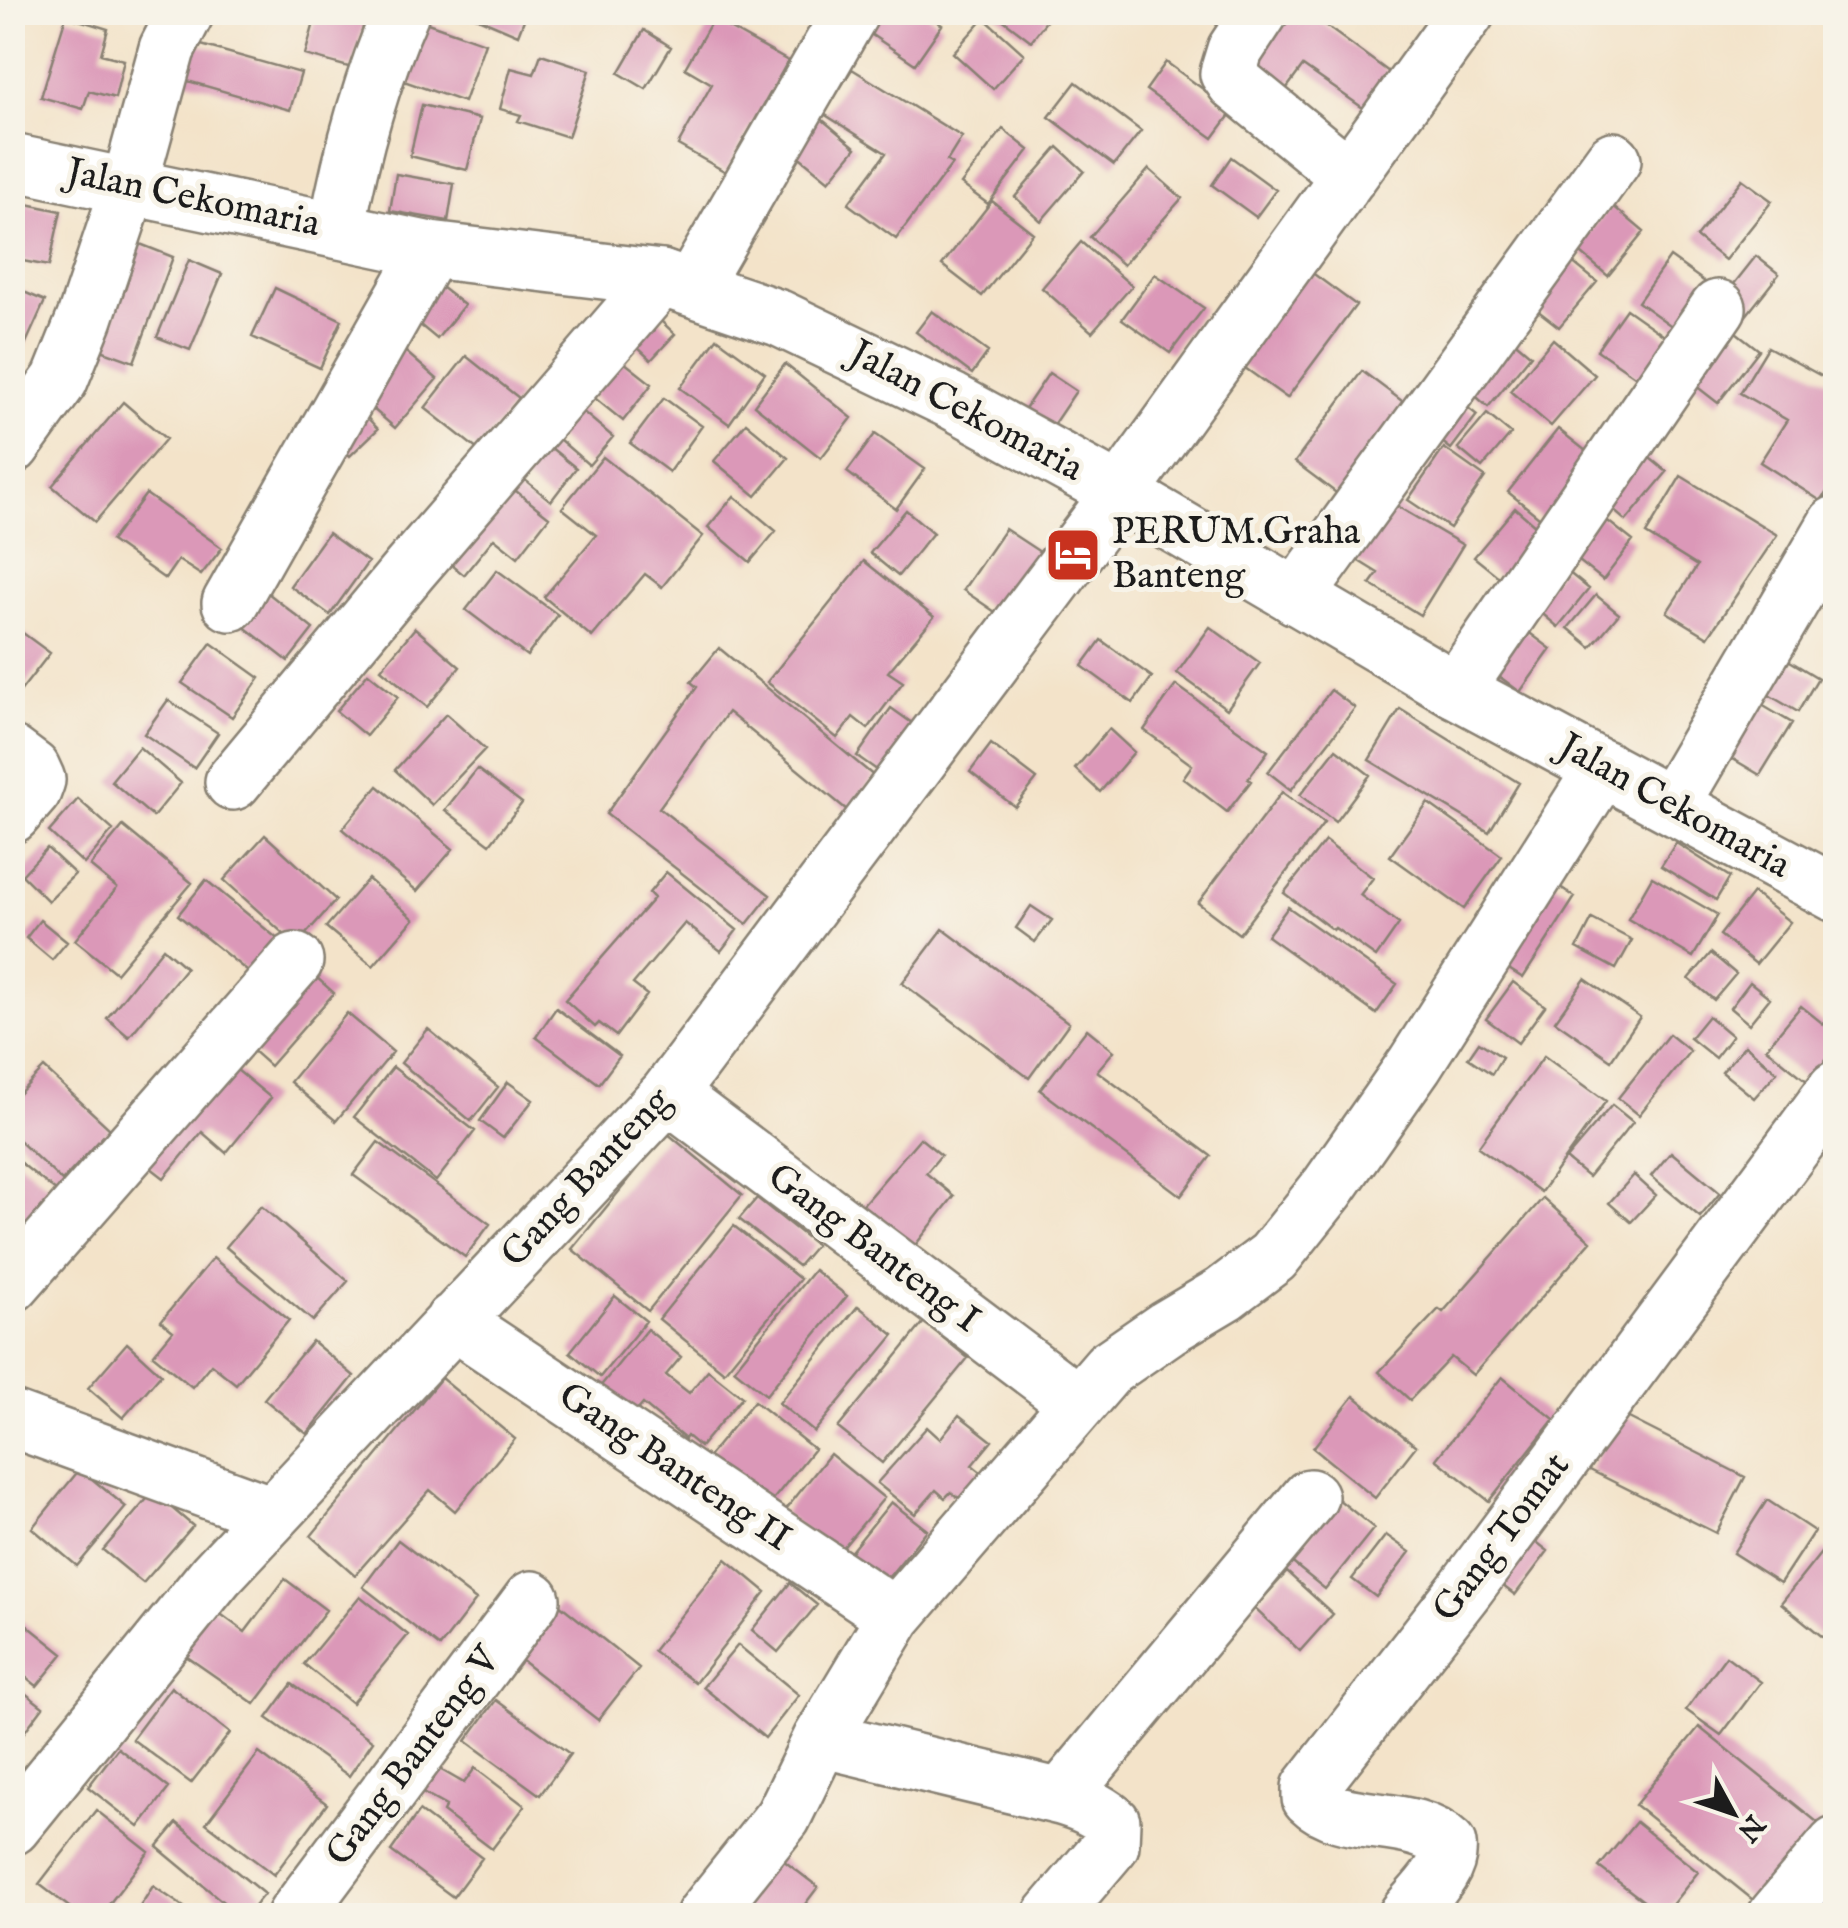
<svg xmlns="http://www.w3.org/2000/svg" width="1848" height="1928" font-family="'IM FELL English',serif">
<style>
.building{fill:#db98b8}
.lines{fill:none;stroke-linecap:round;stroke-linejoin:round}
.minor-casing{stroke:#888072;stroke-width:60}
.tertiary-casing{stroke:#888072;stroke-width:60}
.minor{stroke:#fff;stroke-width:55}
.tertiary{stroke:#fff;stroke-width:55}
.labels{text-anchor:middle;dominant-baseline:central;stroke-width:10;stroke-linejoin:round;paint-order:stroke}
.street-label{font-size:38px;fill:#1c1c1c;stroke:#f7f3e8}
.poi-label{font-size:38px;fill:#1c1c1c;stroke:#f7f3e8;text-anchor:start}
</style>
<rect width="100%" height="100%" fill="#f7f3e8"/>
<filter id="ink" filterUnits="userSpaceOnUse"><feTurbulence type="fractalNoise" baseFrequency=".01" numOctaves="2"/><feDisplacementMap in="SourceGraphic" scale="20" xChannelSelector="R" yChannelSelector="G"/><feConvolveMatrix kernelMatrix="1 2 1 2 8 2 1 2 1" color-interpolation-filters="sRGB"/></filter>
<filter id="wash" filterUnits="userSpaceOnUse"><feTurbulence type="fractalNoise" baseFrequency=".0048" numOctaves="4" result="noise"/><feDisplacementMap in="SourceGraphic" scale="40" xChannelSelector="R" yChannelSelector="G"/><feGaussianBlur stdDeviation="2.25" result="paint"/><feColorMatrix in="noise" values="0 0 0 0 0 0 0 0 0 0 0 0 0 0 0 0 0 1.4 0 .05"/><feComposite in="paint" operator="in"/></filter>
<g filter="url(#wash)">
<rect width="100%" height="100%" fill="#f3e3c9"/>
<g id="blocks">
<path class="building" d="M317,12H367L352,68L305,55Z
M464,12H527L518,35Z
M857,12H924L942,25L915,64L851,21Z
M993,12H1053L1031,41Z
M1282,12H1307L1389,72L1363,108L1303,66L1281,96L1243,69Z
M66,16L108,29L101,54L124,60L115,98L89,91L83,109L41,97Z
M984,18L1024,54L993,89L953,53Z
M713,19L788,61L726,172L678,145L712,84L685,68Z
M419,20L485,43L464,102L398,79Z
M644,30L671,47L646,89L619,73Z
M194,43L301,73L290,110L184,80Z
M541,54L590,70L568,137L518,121L521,115L500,109L511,68L534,74Z
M1166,62L1233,111L1213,138L1146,90Z
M852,69L962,137L947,161L952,164L896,239L848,204L886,153L824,114Z
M1076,82L1141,131L1114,165L1049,117Z
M422,105L480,119L467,170L410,156Z
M818,116L856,148L829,181L790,149Z
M1003,129L1029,150L988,204L961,184Z
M1058,147L1084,171L1041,221L1015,197Z
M1231,157L1276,190L1256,217L1212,185Z
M1149,169L1182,198L1123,265L1090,237Z
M396,174L454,184L448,221L390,211Z
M1742,179L1772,201L1725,260L1696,237Z
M12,201L61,211L49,266L12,259Z
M992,201L1033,233L982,296L942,265Z
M1612,205L1644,232L1608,276L1575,248Z
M1081,242L1132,286L1092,332L1042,288Z
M140,244L173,257L134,362L101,350Z
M1756,256L1779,274L1745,317L1722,299Z
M1566,257L1597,282L1559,327L1528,303Z
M1670,257L1719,292L1687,337L1638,302Z
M189,260L222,274L190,350L157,337Z
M1307,269L1356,305L1287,398L1238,363Z
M1155,274L1204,308L1170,353L1122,319Z
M428,277L464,305L437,339L402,310Z
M12,287L45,301L12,374Z
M275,288L342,320L320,368L252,337Z
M647,308L675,334L651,360L623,334Z
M1626,309L1680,347L1652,388L1597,350Z
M932,311L988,352L972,374L916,332Z
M1723,322L1759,350L1718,403L1682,375Z
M1504,332L1531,355L1488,407L1461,383Z
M717,338L765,373L729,424L680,388Z
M1553,339L1595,375L1551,426L1510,391Z
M398,345L437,379L395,428L356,394Z
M1768,347L1836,384V478L1821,501L1760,462L1787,420L1740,393Z
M466,356L519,398L478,450L425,408Z
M620,359L652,384L623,421L591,395Z
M785,364L852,418L821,458L754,405Z
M1362,371L1418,413L1351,504L1295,462Z
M1049,373L1076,391L1049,431L1022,413Z
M1453,396L1477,415L1451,449L1426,429Z
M664,398L702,426L669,472L630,443Z
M123,402L166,439L95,522L52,486Z
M575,405L613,437L589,465L552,433Z
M359,409L378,429L350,456L331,436Z
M1487,414L1511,434L1482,468L1458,448Z
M746,423L788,458L756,496L714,461Z
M1558,429L1605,466L1555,530L1508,492Z
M875,434L925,469L896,509L847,472Z
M545,443L576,468L551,501L520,476Z
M1444,448L1485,477L1450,528L1408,500Z
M1640,450L1667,472L1626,521L1599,498Z
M603,457L703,536L662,587L645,574L592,637L544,597L596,535L562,508Z
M1681,476L1777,535L1708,637L1667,612L1697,566L1646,534Z
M502,480L549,517L518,557L494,538L464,575L446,560Z
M146,494L222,548L201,575L178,560L165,579L111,541Z
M734,496L776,531L750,562L708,527Z
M1383,498L1463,545L1420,615L1370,584L1378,573L1349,555Z
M1515,508L1550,538L1510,586L1474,557Z
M906,510L933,533L898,576L870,553Z
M1599,514L1633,541L1603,580L1569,553Z
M1005,529L1043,554L1001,616L963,590Z
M328,533L368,562L330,615L290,586Z
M864,561L934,617L888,672L903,682L868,729L853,717L837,738L767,682Z
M1562,567L1589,589L1558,627L1531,604Z
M497,570L558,615L527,656L466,610Z
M268,593L313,629L288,661L243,626Z
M1596,595L1619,614L1591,647L1568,628Z
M12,625L50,653L12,702Z
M1519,625L1551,649L1520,692L1488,668Z
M1210,627L1260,663L1227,709L1177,673Z
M415,628L460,667L427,707L381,669Z
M1101,640L1152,677L1133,703L1082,666Z
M211,643L260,678L232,717L182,683Z
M719,648L875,777L847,810L728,712L659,808L770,895L747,924L606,814L697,687L691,682Z
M1770,649L1818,678L1798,712L1750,684Z
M368,673L398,697L366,736L336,711Z
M1176,685L1268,751L1248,779L1251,781L1227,812L1183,778L1192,765L1144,730Z
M1331,690L1355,708L1291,790L1268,772Z
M1740,692L1792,723L1760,775L1708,744Z
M168,700L218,733L194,768L144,734Z
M891,708L919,728L884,775L857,756Z
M1400,709L1519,783L1489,832L1369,760Z
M446,714L485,749L432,805L395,770Z
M1109,729L1134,752L1100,792L1075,769Z
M991,744L1037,779L1015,807L970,772Z
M139,747L181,783L153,817L111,781Z
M1336,749L1370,775L1335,822L1300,795Z
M477,769L522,803L490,844L445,810Z
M378,786L453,849L417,891L342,829Z
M1282,792L1324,823L1239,934L1198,903Z
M78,799L113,830L84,864L49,832Z
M1428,803L1502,856L1464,909L1390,856Z
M123,826L192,883L116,973L75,940L117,888L90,866Z
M265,835L336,900L296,945L224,880Z
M1325,841L1373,878L1360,895L1399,924L1376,957L1335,928L1333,930L1284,893Z
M1676,843L1730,877L1716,900L1661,866Z
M47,848L75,874L48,901L22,875Z
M666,872L737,930L721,951L685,923L633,984L647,995L616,1036L599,1023L595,1027L565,1000L654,898L649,893Z
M1543,875L1575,897L1523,978L1490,957Z
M1652,877L1718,915L1693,957L1628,919Z
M368,879L414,919L373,966L326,927Z
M206,880L291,950L263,984L178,915Z
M1753,893L1790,922L1756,964L1720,935Z
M1031,906L1052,920L1035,942L1016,928Z
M1288,907L1397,984L1376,1014L1267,936Z
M1592,919L1632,940L1616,969L1577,948Z
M40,920L67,942L52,960L26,938Z
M943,929L1069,1023L1029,1078L902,983Z
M163,948L186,968L129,1037L107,1018Z
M1711,953L1736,974L1714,1000L1689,979Z
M306,968L334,993L270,1066L242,1041Z
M1585,979L1640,1017L1611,1060L1555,1021Z
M1513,982L1545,1006L1518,1043L1486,1019Z
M1750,982L1770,998L1749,1024L1730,1008Z
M1801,1006L1836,1034V1048L1808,1082L1766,1048Z
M556,1008L620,1056L599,1084L536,1037Z
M347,1013L393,1052L336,1121L290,1082Z
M1708,1016L1732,1036L1715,1058L1690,1038Z
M428,1029L498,1087L471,1121L401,1063Z
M1087,1029L1114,1051L1097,1071L1211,1156L1181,1196L1040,1090Z
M1669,1034L1690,1051L1639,1115L1618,1098Z
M1479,1042L1502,1057L1492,1074L1468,1058Z
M1745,1045L1777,1072L1754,1098L1722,1072Z
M220,1056L271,1098L226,1153L202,1132L164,1178L137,1157Z
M1544,1056L1606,1101L1541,1192L1478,1147Z
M393,1067L475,1131L436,1181L354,1117Z
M44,1068L110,1129L62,1181L12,1134V1101Z
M508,1082L533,1100L503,1138L480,1121Z
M1612,1105L1633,1122L1588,1177L1566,1159Z
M667,1133L742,1195L648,1311L572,1249Z
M920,1138L941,1155L926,1173L954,1196L909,1253L853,1216Z
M378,1142L490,1224L465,1257L353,1175Z
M1671,1152L1720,1193L1700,1217L1651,1176Z
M12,1156L57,1192L12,1246Z
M1634,1175L1656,1195L1631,1222L1609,1203Z
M757,1198L816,1245L798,1266L739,1219Z
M1543,1198L1591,1241L1473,1375L1451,1357L1410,1400L1379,1372L1439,1309L1443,1312Z
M261,1206L348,1281L313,1321L226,1247Z
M734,1226L800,1279L724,1372L659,1319Z
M213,1258L289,1320L236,1384L211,1364L192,1387L153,1355L173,1331L161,1321Z
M814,1270L847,1296L766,1395L734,1369Z
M615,1296L646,1321L600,1377L570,1352Z
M858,1306L894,1335L814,1432L779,1403Z
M924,1322L968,1358L882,1463L838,1428Z
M647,1329L681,1357L666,1375L689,1393L708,1370L742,1397L700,1447L687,1436L685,1439L643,1404L624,1426L590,1399Z
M312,1341L354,1376L307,1434L264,1399Z
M127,1343L161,1374L123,1418L88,1388Z
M1502,1377L1554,1419L1489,1501L1436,1459Z
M441,1378L515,1439L455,1511L430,1490L355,1575L311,1536Z
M1354,1396L1416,1446L1375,1498L1313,1448Z
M754,1401L814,1449L763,1512L703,1463Z
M1619,1413L1745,1477L1716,1533L1590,1470Z
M959,1415L992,1441L972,1465L982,1473L961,1500L951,1492L945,1498L936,1490L915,1514L877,1483L927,1427L940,1439Z
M830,1454L884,1498L836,1556L783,1513Z
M80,1469L126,1507L77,1566L32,1528Z
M153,1492L193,1526L143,1583L103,1550Z
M1338,1499L1374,1528L1325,1589L1289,1560Z
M1767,1500L1814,1531L1780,1583L1733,1553Z
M891,1502L927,1530L879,1589L844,1560Z
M1525,1533L1548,1551L1515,1595L1491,1577Z
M1386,1535L1410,1552L1376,1597L1352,1579Z
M398,1540L476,1600L440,1647L363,1587Z
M1824,1549L1836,1558V1623L1824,1638L1781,1603Z
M726,1559L766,1592L695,1683L653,1651Z
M1287,1572L1333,1614L1300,1651L1254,1608Z
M285,1579L326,1610L255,1704L170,1645L203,1601L245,1632Z
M790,1583L817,1605L778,1652L752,1630Z
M360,1596L408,1635L352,1703L304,1664Z
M559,1604L639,1668L598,1720L517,1657Z
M12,1613L63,1654L37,1686L12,1666Z
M738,1645L799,1695L765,1738L703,1687Z
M1726,1656L1761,1682L1721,1735L1686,1710Z
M12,1683L43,1707L16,1743L12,1740Z
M292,1684L373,1741L349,1776L267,1718Z
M171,1687L230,1733L191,1783L132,1739Z
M496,1700L570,1754L540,1795L466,1741Z
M1699,1727L1822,1826L1758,1904L1635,1805Z
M118,1748L169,1788L139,1827L88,1787Z
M259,1753L327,1804L274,1875L206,1823Z
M436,1767L464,1783L475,1768L525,1806L492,1849L443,1812L446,1806L421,1792Z
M96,1810L149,1852L100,1916H81L39,1884Z
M419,1811L482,1858L453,1897L391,1851Z
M1636,1822L1698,1872L1663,1916L1599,1867Z
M177,1823L264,1894L246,1916H240L157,1847Z
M766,1847L818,1887L796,1916H712Z
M153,1886L197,1916H134Z"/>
</g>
</g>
<g filter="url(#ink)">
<use href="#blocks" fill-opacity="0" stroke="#888072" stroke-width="2.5"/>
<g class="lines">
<g class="minor-casing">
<path id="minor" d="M1260,12L1235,50L1228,73L1235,83L1349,176
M337,229C351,154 370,82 401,12
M692,287L851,12
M12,446L60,380L85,318L129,187L167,49L186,12
M1296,597L1613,160
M230,603L430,250
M1456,690L1718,308
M12,754L32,769L37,780L33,791L12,815
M233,782L410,569L661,278
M1672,804L1836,524
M668,1094L1078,1403
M12,1284L295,961
M453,1321L895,1616
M12,1419L272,1514
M821,1739L1061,1797C1081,1803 1096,1809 1112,1822L1111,1845L1051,1916
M1061,1797L1310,1497
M12,1827L216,1575L668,1094L1120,493L1467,12
M295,1916L532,1599
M704,1916L783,1817L821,1739L895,1616L1109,1368L1167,1328L1224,1294L1273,1257L1328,1188L1415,1064L1603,768
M1406,1916C1421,1896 1452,1871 1448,1845C1412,1811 1343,1831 1310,1798V1788L1466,1588L1836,1089
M1776,1916L1836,1845"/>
</g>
<g class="tertiary-casing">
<path id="tertiary" d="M12,162L430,250L661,278L779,318L952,401L1120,493L1456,690L1836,894"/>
</g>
<use href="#minor" class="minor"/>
<use href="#tertiary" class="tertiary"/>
</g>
</g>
<defs>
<g id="hotel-square" transform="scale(2.875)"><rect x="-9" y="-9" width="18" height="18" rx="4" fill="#c8321e" stroke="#f7f3e8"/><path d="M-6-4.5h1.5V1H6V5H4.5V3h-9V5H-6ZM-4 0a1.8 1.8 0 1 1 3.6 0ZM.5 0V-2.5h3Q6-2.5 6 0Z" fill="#fff"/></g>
</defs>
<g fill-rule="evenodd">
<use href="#hotel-square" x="1073" y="555"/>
</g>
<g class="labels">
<g class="street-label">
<text transform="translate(193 199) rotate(12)">Jalan Cekomaria</text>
<text transform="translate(966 412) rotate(28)">Jalan Cekomaria</text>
<text transform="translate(1674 807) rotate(29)">Jalan Cekomaria</text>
<text transform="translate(587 1178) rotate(-47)">Gang Banteng</text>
<text transform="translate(873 1249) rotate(37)">Gang Banteng I</text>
<text transform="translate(674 1468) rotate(34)">Gang Banteng II</text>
<text transform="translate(1502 1538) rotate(-53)">Gang Tomat</text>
<text transform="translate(414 1757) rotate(-53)">Gang Banteng V</text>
</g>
<g class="poi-label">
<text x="1112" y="533">PERUM.Graha<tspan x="1112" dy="44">Banteng</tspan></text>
</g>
</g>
<rect width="1848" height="1928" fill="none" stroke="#f7f3e8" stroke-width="50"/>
<g transform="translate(1733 1813) rotate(130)" stroke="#f7f3e8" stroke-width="8" paint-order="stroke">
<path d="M0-8L18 38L0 25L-18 38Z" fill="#1c1c1c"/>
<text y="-15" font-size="28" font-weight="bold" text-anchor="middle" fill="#1c1c1c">N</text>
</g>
</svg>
